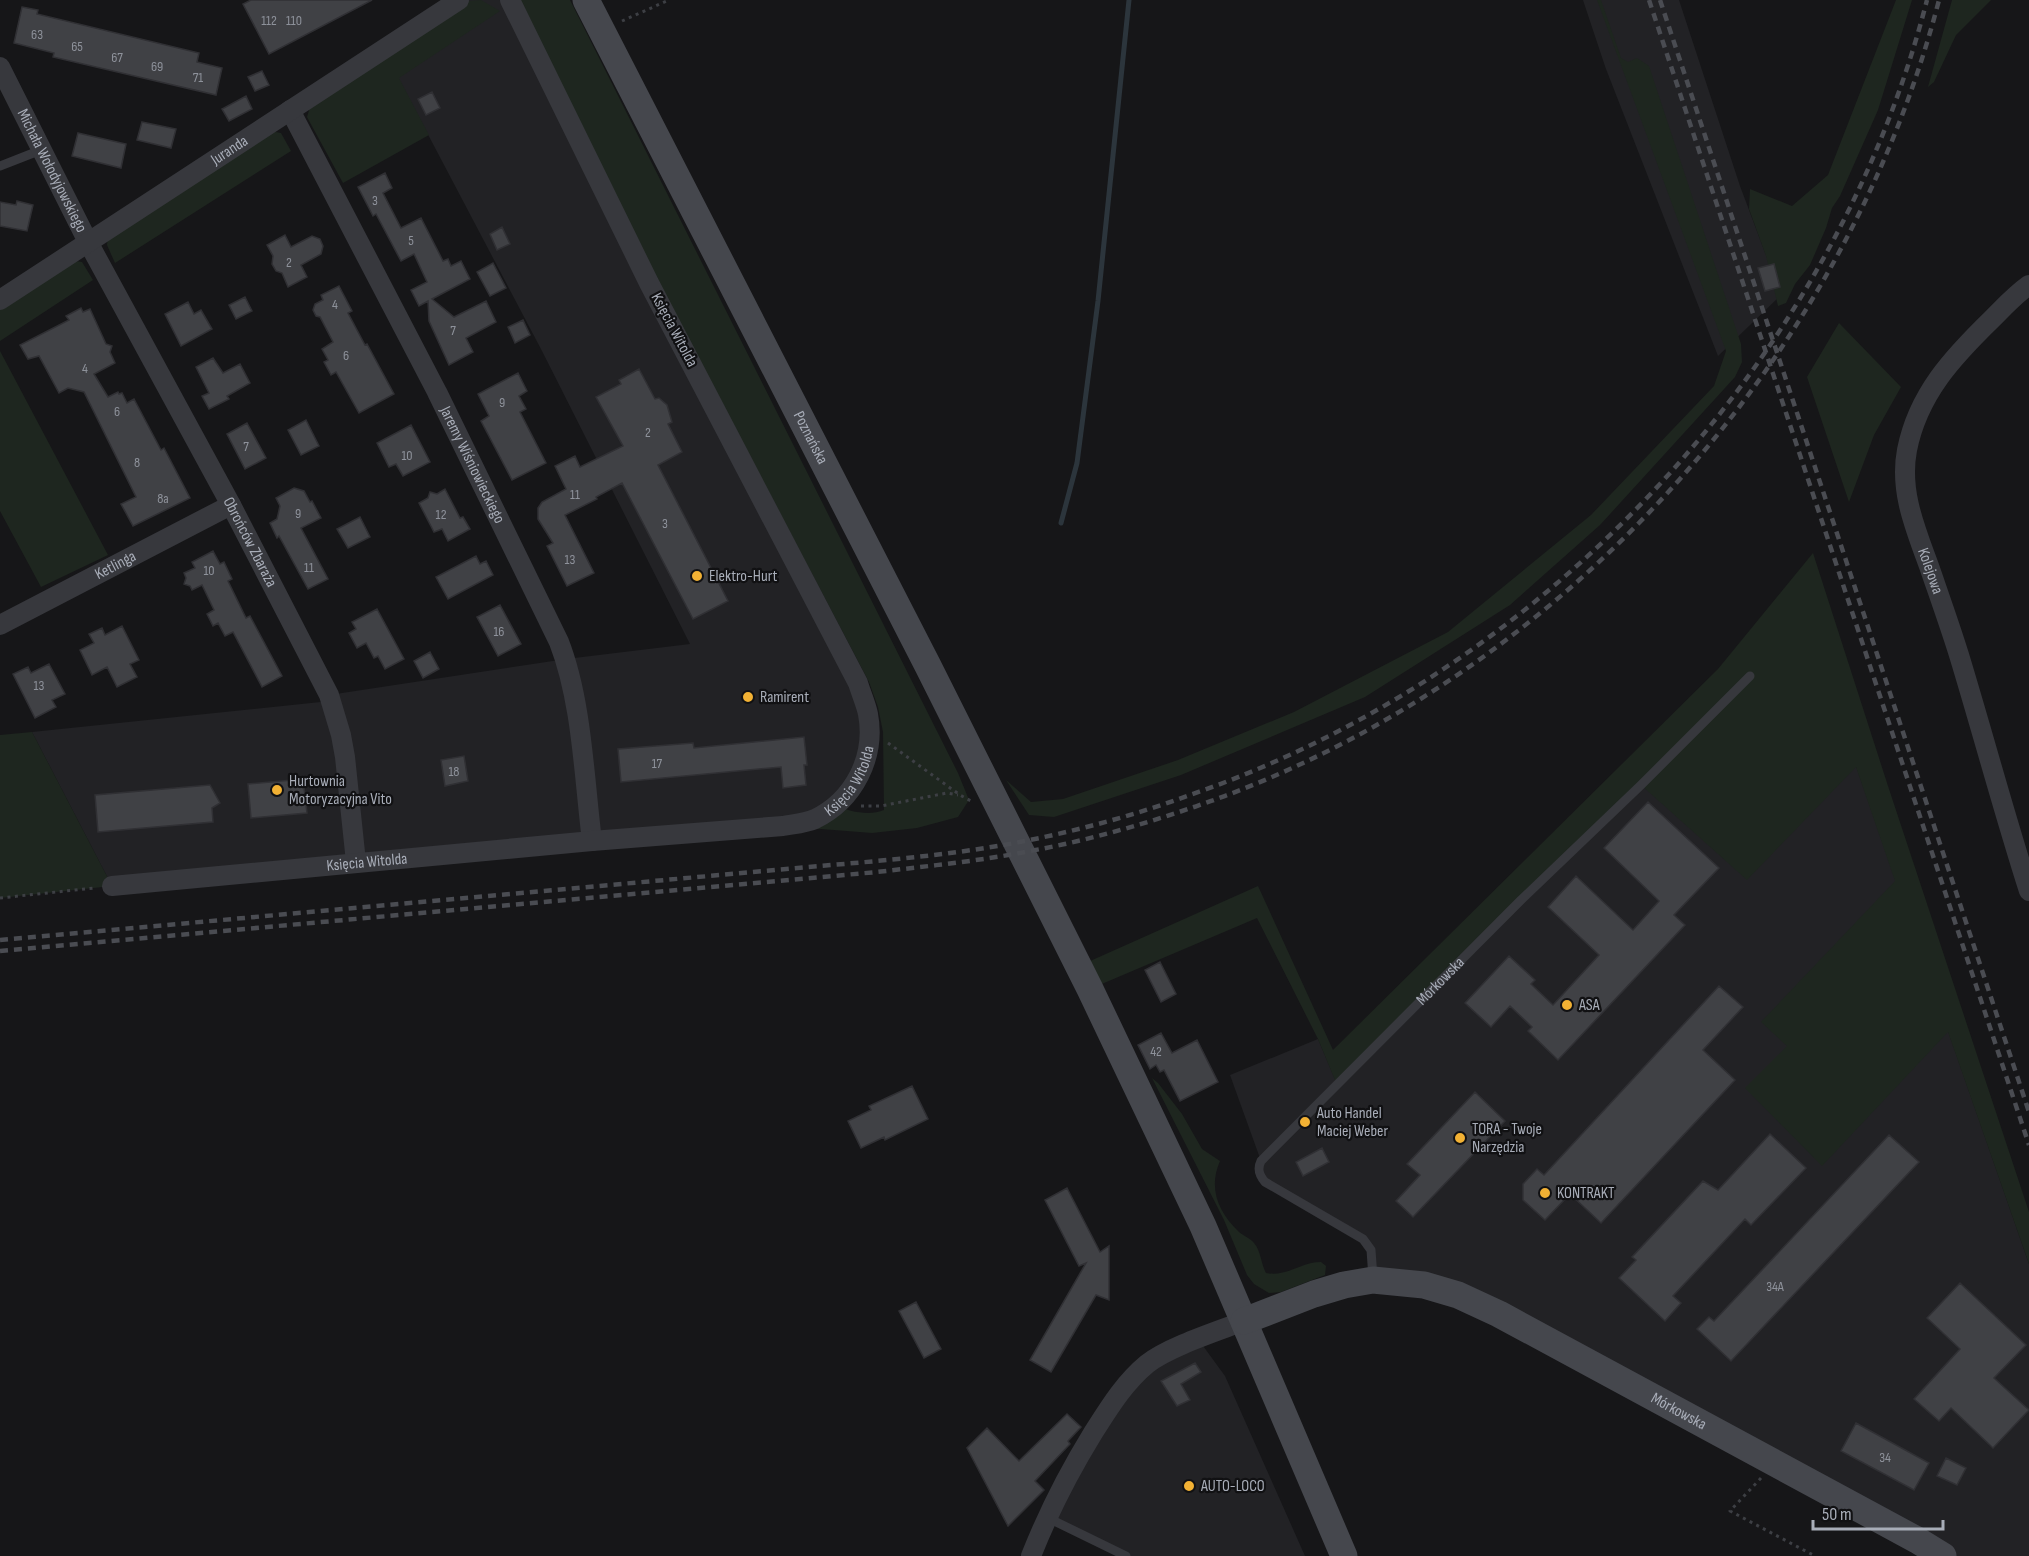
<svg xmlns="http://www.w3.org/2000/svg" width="2029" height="1556" font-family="'Sofia Sans Condensed',sans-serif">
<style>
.built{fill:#222225}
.green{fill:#1e261f}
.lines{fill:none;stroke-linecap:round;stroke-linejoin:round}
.stream{stroke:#2c353c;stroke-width:5}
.building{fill:#404145;stroke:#303034;stroke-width:1.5}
.path{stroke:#3d3f44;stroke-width:3;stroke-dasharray:3 4.5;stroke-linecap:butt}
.lane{stroke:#37383d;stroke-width:9}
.street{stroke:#37383d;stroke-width:20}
.secondary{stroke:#45474d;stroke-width:27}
.rail{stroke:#4a4c52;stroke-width:4.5;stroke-dasharray:8 6;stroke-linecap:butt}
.poi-dot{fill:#f2b134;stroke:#111113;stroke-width:2}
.labels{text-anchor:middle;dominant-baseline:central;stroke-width:4.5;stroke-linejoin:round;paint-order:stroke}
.number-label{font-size:14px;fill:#8e929b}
.street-label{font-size:16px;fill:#a8adb8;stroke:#111113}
.poi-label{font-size:16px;fill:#a8adb8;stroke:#111113;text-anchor:start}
</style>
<rect width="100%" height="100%" fill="#161618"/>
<path class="built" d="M459,0H510L868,714L860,776L814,819L112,886L32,732L330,701L329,695L566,659L690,644L542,351L383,49Z
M1583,0H1679L1740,186L1781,295L1718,356L1606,69Z
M1856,766L2029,1264V1556H1944L1499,1314L1373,1280V1261L1363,1239L1265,1182L1261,1161L1230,1075L1318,1039L1337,1084L1641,785Z
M1198,1339L1225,1376L1305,1556H1126L1046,1517L1126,1384Z"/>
<path class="green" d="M481,0L500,11L399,78L429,135L343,183L307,117L314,94L456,2Z
M517,0H570L958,773L969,800L958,817L917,828L872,833L783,826L836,805C849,812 870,816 884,810L883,732L878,707L869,682L660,285Z
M1597,0H1601L1621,58L1628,62L1637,58L1649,66L1741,344L1742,362L1735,377L1600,525L1510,605L1365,697L1181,775L1054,817L1029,815L1006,780L1031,802L1063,799L1178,760L1294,712L1448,632L1591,515L1714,386L1726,351Z
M1896,0H1912L1878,110L1840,196L1832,208L1826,228L1810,265L1795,284L1786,303L1778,306L1766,256L1749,209L1750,189L1792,206L1828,175Z
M1952,0H1991L1956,35L1934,82L1928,87Z
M260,129L281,133L291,151L115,263L107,245L109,229Z
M62,259L82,262L93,280L0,341V300Z
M1839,323L1901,387L1874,435L1849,502L1807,377Z
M0,351L108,555L41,587L0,511Z
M1813,553L1888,786L2029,1212V1264L1948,1032L1822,1166L1745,1088L1787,1046L1761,1022L1895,881L1856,767L1747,880L1641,785L1337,1085L1318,1039L1257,918L1090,989L1079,966L1258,886L1333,1050L1718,669Z
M32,732L112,886L0,898V735Z
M1152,1078L1158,1083L1182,1114L1202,1149L1220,1161C1208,1188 1218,1212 1239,1232C1244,1236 1250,1238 1254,1243C1261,1251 1261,1264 1266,1273C1287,1277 1301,1262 1321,1262L1326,1266L1325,1275L1281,1292L1269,1293L1254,1284L1247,1275L1224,1220Z"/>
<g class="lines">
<path class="stream" d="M1061,523L1077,463L1098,301L1129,0"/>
</g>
<path class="building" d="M251,0H372L269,54L243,4Z
M22,7L38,10L37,14L199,53L197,62L222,68L216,95L53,57L54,53L14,43Z
M262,71L269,85L255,91L248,77Z
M432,92L440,108L426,115L418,99Z
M246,96L252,109L229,121L222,109Z
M142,122L176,129L171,148L137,140Z
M78,133L126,144L121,168L72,156Z
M385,173L392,188L383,193L401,228L421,218L443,261L448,259L451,266L461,261L470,279L432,299L454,317L486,301L496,322L466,338L473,352L449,365L429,321L428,301L419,306L411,290L427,282L414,254L401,261L376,214L373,216L358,187Z
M17,201L33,205L27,231L0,226V202L16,205Z
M502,227L510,244L497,250L490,234Z
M285,235L291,247L312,236L320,239L323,246L321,254L301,265L307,277L288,287L282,273L276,271L272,264L273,256L267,245Z
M493,263L506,288L490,296L477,272Z
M1774,264L1780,287L1765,291L1758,268Z
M339,286L352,311L348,313L365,345L367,344L394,394L359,413L336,372L331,375L324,362L328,360L322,349L333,342L320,317L316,316L313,310L315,304L323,300L321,295Z
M245,297L252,311L236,319L229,305Z
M188,302L194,314L201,310L212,329L181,346L165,314Z
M81,308L83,312L90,309L106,344L112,346L110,352L115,363L94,374L108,397L118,392L119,394L122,393L127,403L134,399L161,450L164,448L190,498L133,526L121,504L136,497L84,392L68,388L59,393L39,356L28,359L20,345L69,320L66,316Z
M523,320L530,335L515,343L508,327Z
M213,358L223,373L240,364L250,383L227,396L229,399L209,409L202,396L209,393L196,367Z
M639,369L655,399L659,398L667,405L672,422L668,424L682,452L658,465L728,601L693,619L622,483L596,497L597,499L565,515L594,573L567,586L547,546L553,543L538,519V508L542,502L566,489L555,466L575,456L580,467L623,446L596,397L621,384L619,380Z
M518,373L527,391L519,396L526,409L520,412L546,463L512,480L481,421L489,416L478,394Z
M306,420L319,446L301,455L288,430Z
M247,423L266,458L245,469L227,434Z
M411,425L430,462L403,476L396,464L389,467L377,443Z
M294,488L304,491L310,502L312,501L321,518L301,528L328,579L308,589L279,536L277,538L270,523L277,519L280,506L276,498Z
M445,489L460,518L463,517L470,529L448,541L442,529L434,532L419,503L428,498L430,492L437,494Z
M360,517L370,537L348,548L337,529Z
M213,551L220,564L224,562L232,579L228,581L246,618L250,616L282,676L262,687L233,632L225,636L218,623L213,626L207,614L214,610L202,585L192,590L190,586L184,584L186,578L184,573L195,568L192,562Z
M476,556L480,564L486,561L493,575L448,599L436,577Z
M500,605L521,644L498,656L477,617Z
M377,609L404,659L385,669L378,656L374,658L366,643L357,648L349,633L356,629L352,622Z
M122,626L139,660L130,664L137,677L117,687L107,667L92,675L80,650L94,643L89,634L102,628L105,635Z
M430,652L439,669L423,678L414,661Z
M49,664L65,694L52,700L56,707L35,718L13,674L28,667L31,673Z
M804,737L807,765H804L806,785L783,788L781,767L621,782L618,749L693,743L694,748Z
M464,756L468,781L445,786L441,760Z
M303,779L307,813L251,818L248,784Z
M210,785L220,803L212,808L213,822L98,832L95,795Z
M1648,802L1719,868L1674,915L1685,925L1558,1060L1528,1031L1532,1027L1510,1006L1491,1027L1465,1003L1509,956L1535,980L1531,984L1553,1005L1599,955L1548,907L1576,876L1633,930L1659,901L1604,848Z
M1160,962L1176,994L1161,1002L1145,970Z
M1719,986L1743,1007L1703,1050L1735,1080L1601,1223L1570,1194L1545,1220L1523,1200V1184L1537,1169L1544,1175Z
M1161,1033L1172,1053L1197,1040L1218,1082L1180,1101L1164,1070L1160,1072L1156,1065L1150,1069L1138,1045Z
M912,1086L928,1119L885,1140L884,1137L861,1148L848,1121L871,1110L869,1106Z
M1475,1092L1505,1121L1413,1217L1396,1201L1420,1175L1407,1164Z
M1770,1134L1806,1168L1751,1225L1745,1219L1673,1296L1681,1303L1665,1321L1619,1278L1636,1260L1632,1257L1703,1181L1718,1190Z
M1889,1135L1919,1162L1731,1361L1697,1329L1709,1317L1714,1321Z
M1322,1148L1329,1162L1303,1176L1296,1162Z
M1067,1188L1100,1252L1109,1246V1300L1096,1295L1051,1372L1030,1360L1086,1263L1079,1266L1045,1200Z
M1960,1283L2026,1345L1994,1378L2029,1410L1993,1448L1951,1408L1939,1421L1914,1399L1960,1349L1927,1318Z
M916,1302L941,1349L924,1358L899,1311Z
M1195,1363L1201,1372L1181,1384L1190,1400L1177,1406L1161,1381Z
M1067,1414L1081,1427L1068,1441L1070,1444L1035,1481L1044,1490L1008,1526L967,1448L987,1428L1019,1461Z
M1856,1423L1929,1463L1914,1490L1841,1451Z
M1946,1458L1966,1468L1957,1485L1937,1476Z"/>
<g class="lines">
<path class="path" d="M622,21L669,0
M888,743L960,795L971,801
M861,806H881L947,793L958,795
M0,898L94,888
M1761,1478L1730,1511L1815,1556"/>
<g class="lane">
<path d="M0,166L41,150"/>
<path id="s1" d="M1373,1278L1371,1250L1363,1239L1265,1182C1259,1175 1257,1169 1261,1161L1521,900L1641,785L1750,676"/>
<path d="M1046,1517L1126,1556"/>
</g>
<g class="street">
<path id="s2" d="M0,67L88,242L231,505L329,695L341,735L345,757L356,862"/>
<path id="s3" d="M290,110L437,392L559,642C582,701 584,777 592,841"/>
<path id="s4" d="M2029,285C2015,295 2004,307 1992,319C1953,357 1918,394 1907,450C1899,492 1916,530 1930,569C1940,598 1950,626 1959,655C1983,734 2004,813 2029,891"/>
<path id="s5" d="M0,300L459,0"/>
<path id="s6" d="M0,625L231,505"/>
<path id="s7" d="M112,886L592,841L783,826C794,824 806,823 815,819C854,800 876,757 868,714C866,704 861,693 858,683L649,283L510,0"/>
<path d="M1031,1556C1048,1513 1069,1472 1093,1433C1109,1408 1124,1383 1147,1364C1168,1347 1218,1331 1244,1321"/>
</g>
<g class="secondary">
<path id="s8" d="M586,0L928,666L1090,989L1203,1226L1344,1556"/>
<path id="s9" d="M1244,1321L1314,1294L1344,1285L1373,1280L1424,1285L1458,1295L1499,1314L1917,1540L1943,1556"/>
</g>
<path class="rail" d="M1649,0L2029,1145
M1660,0L2029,1112
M0,940L820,866C890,860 961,854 1030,840C1084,829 1138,814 1190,795C1544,673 1834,363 1927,0
M0,951L877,872C928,866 980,861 1030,851C1086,841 1141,825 1194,807C1553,685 1844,366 1939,0"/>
</g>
<g class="poi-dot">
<circle cx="697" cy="576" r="6"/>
<circle cx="748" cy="697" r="6"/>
<circle cx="277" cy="790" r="6"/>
<circle cx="1567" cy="1005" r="6"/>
<circle cx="1305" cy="1122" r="6"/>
<circle cx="1460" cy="1138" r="6"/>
<circle cx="1545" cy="1193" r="6"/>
<circle cx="1189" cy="1486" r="6"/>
</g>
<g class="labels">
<g class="number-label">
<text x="269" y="20">112</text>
<text x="294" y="20">110</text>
<text x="37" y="34">63</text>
<text x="77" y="46">65</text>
<text x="117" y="57">67</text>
<text x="157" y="66">69</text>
<text x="198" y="77">71</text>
<text x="375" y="200">3</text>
<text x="411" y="240">5</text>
<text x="289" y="262">2</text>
<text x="335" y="304">4</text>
<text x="453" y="330">7</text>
<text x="346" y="355">6</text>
<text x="85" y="368">4</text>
<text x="502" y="402">9</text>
<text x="117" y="411">6</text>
<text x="648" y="432">2</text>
<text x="246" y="446">7</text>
<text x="407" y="455">10</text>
<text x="137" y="462">8</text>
<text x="575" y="494">11</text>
<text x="163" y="498">8a</text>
<text x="298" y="513">9</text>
<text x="441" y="514">12</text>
<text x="665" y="523">3</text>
<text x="570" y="559">13</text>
<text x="309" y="567">11</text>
<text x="209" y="570">10</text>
<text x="499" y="631">16</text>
<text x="39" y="685">13</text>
<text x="657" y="763">17</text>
<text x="454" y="771">18</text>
<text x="1156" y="1051">42</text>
<text x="1775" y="1286">34A</text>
<text x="1885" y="1457">34</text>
</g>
<g class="street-label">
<text stroke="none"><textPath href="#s5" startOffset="274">Juranda</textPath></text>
<text stroke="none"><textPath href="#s2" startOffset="116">Michała Wołodyjowskiego</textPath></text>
<text transform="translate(674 330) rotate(62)">Księcia Witolda</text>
<text stroke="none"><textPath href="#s8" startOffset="492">Poznańska</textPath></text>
<text stroke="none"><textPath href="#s3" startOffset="399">Jaremy Wiśniowieckiego</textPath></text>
<text stroke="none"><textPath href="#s2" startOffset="537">Obrońców Zbaraża</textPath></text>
<text stroke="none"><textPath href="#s6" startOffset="130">Ketlinga</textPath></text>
<text stroke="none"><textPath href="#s4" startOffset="334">Kolejowa</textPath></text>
<text stroke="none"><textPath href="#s7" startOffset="760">Księcia Witolda</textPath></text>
<text stroke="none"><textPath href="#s7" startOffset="256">Księcia Witolda</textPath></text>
<text stroke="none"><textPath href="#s1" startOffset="432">Mórkowska</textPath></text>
<text stroke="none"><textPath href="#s9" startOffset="472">Mórkowska</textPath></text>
</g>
<g class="poi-label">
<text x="709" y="576">Elektro-Hurt</text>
<text x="760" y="697">Ramirent</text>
<text x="289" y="781">Hurtownia<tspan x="289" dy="18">Motoryzacyjna Vito</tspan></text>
<text x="1579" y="1005">ASA</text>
<text x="1317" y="1113">Auto Handel<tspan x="1317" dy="18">Maciej Weber</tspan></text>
<text x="1472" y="1129">TORA - Twoje<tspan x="1472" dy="18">Narzędzia</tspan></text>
<text x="1557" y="1193">KONTRAKT</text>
<text x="1201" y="1486">AUTO-LOCO</text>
</g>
</g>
<path d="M1813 1520v9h130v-9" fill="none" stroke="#a8adb8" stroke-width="3"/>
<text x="1822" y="1520" font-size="18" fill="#a8adb8" stroke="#111113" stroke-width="4.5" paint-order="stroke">50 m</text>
</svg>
